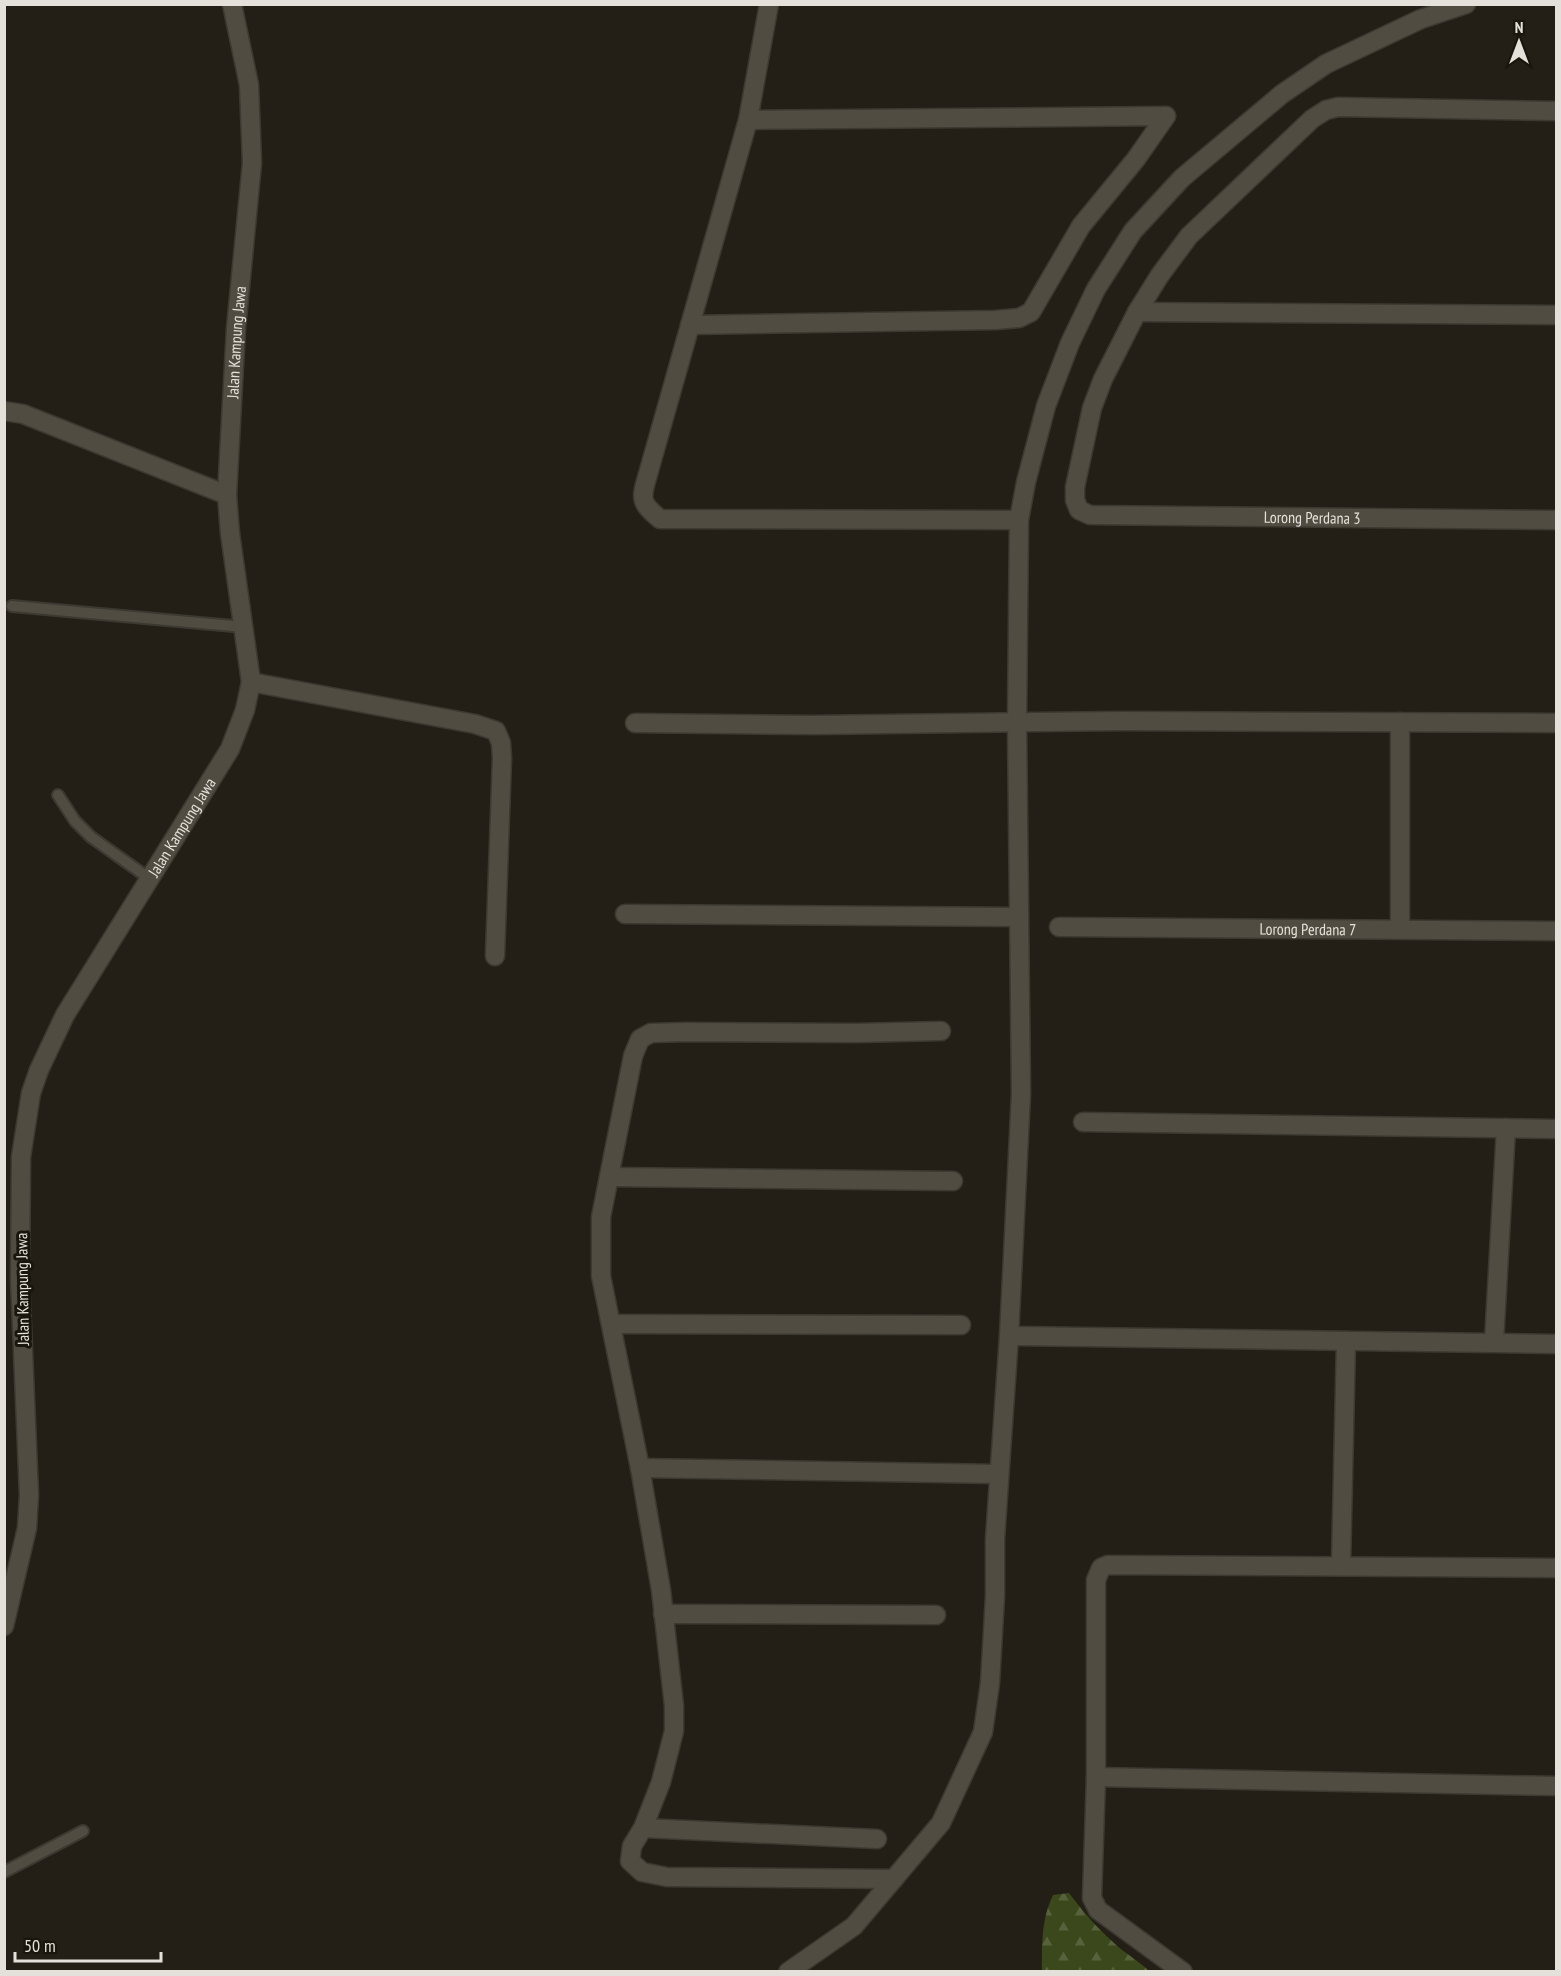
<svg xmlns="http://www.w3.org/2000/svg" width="1561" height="1976" font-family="'PT Sans Narrow',sans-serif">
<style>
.forest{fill:url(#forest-firs)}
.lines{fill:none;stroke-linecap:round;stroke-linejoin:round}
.service-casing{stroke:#3b3932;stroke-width:14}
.minor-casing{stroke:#3b3932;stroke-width:21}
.tertiary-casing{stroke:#3b3932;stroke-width:21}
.service{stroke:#504c41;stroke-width:10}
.minor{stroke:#504c41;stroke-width:18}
.tertiary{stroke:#504c41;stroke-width:18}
.labels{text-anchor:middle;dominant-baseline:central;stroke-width:6;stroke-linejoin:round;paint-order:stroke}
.street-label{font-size:16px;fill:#e3e1da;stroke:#19160d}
</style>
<defs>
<pattern id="forest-firs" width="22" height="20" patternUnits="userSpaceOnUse" patternTransform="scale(1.5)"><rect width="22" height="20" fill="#3a481b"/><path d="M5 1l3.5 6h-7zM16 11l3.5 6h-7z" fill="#56623c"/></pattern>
</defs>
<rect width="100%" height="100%" fill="#231f16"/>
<path class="forest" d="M1069,1893C1083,1911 1096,1927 1113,1942C1124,1953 1138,1960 1149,1971H1042C1042,1945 1041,1920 1053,1895Z"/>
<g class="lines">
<g class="service-casing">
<path id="service" d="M12,606L244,627
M58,795L75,821L91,837L150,879
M4,1872L83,1831"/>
</g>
<g class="minor-casing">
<g id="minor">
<path d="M769,4L748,120L648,474C641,498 639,502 660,519L1019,520"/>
<path id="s1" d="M1556,111L1338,107L1326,110L1312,119L1189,236L1160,275L1137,312L1103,379L1092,408L1075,487V500L1079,510L1090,515L1556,520"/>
<path d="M748,120L1166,116"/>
<path d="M1137,312L1556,315"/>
<path d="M690,325L996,320L1019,318L1031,312L1081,226L1136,159L1166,116"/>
<path d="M4,411L23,414L227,495"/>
<path d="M251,682L475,724L496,731L501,743L502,758L495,956"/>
<path d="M1400,722V929"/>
<path d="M635,723L815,725L1121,721L1556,723"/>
<path d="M625,914L1019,917"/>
<path id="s2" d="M1059,927L1556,931"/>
<path d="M941,1031L857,1033L686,1032L651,1033L640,1039L633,1056L601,1217V1276L640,1468L999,1474"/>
<path d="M1083,1122L1556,1129"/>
<path d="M609,1177L953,1181"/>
<path d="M611,1324L961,1325"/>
<path d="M1009,1336L1556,1344"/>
<path d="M1494,1342L1506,1128"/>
<path d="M640,1468L661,1590L674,1706V1731L661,1782L643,1828L877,1839"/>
<path d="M1341,1565L1346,1341"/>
<path d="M1556,1568L1108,1565L1101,1568L1096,1580V1777L1556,1786"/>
<path d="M663,1614L936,1615"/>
<path d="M1096,1777L1092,1898L1098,1910L1183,1972"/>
<path d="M643,1828L632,1846L630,1861L642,1872L667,1877L894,1879"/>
</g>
</g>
<g class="tertiary-casing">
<g id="tertiary">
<path id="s3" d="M4,1626L27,1528L29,1495L20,1279L21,1157L31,1093L39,1070L65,1015L230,749L245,710L251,682L230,533L227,495L236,328L252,163L249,85L232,4"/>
<path d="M788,1972L854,1926L941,1823L983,1732L990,1683L995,1596V1539L1009,1336L1021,1094L1017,723L1019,520L1026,482L1046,406L1070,343L1096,289L1133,231L1182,178L1282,94L1326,64L1421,19L1466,4"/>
</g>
</g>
<use href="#service" class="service"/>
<use href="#minor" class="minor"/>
<use href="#tertiary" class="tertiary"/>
</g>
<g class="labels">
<g class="street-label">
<text stroke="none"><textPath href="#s3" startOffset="1347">Jalan Kampung Jawa</textPath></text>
<text stroke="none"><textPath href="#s1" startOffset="954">Lorong Perdana 3</textPath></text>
<text stroke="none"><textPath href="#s3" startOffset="843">Jalan Kampung Jawa</textPath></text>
<text stroke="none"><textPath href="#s2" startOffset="249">Lorong Perdana 7</textPath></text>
<text transform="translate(22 1289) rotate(-91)">Jalan Kampung Jawa</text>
</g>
</g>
<rect width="1561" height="1976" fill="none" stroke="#e3e1da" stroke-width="12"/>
<g transform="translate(1519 42)" stroke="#19160d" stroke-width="4.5" paint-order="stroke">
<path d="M0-4.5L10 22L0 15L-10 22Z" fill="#e3e1da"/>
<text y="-9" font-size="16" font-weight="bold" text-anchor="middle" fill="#e3e1da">N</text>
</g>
<path d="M15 1952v9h146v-9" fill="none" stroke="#e3e1da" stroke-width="3"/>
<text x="24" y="1952" font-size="18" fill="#e3e1da" stroke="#19160d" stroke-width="4.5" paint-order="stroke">50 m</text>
</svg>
